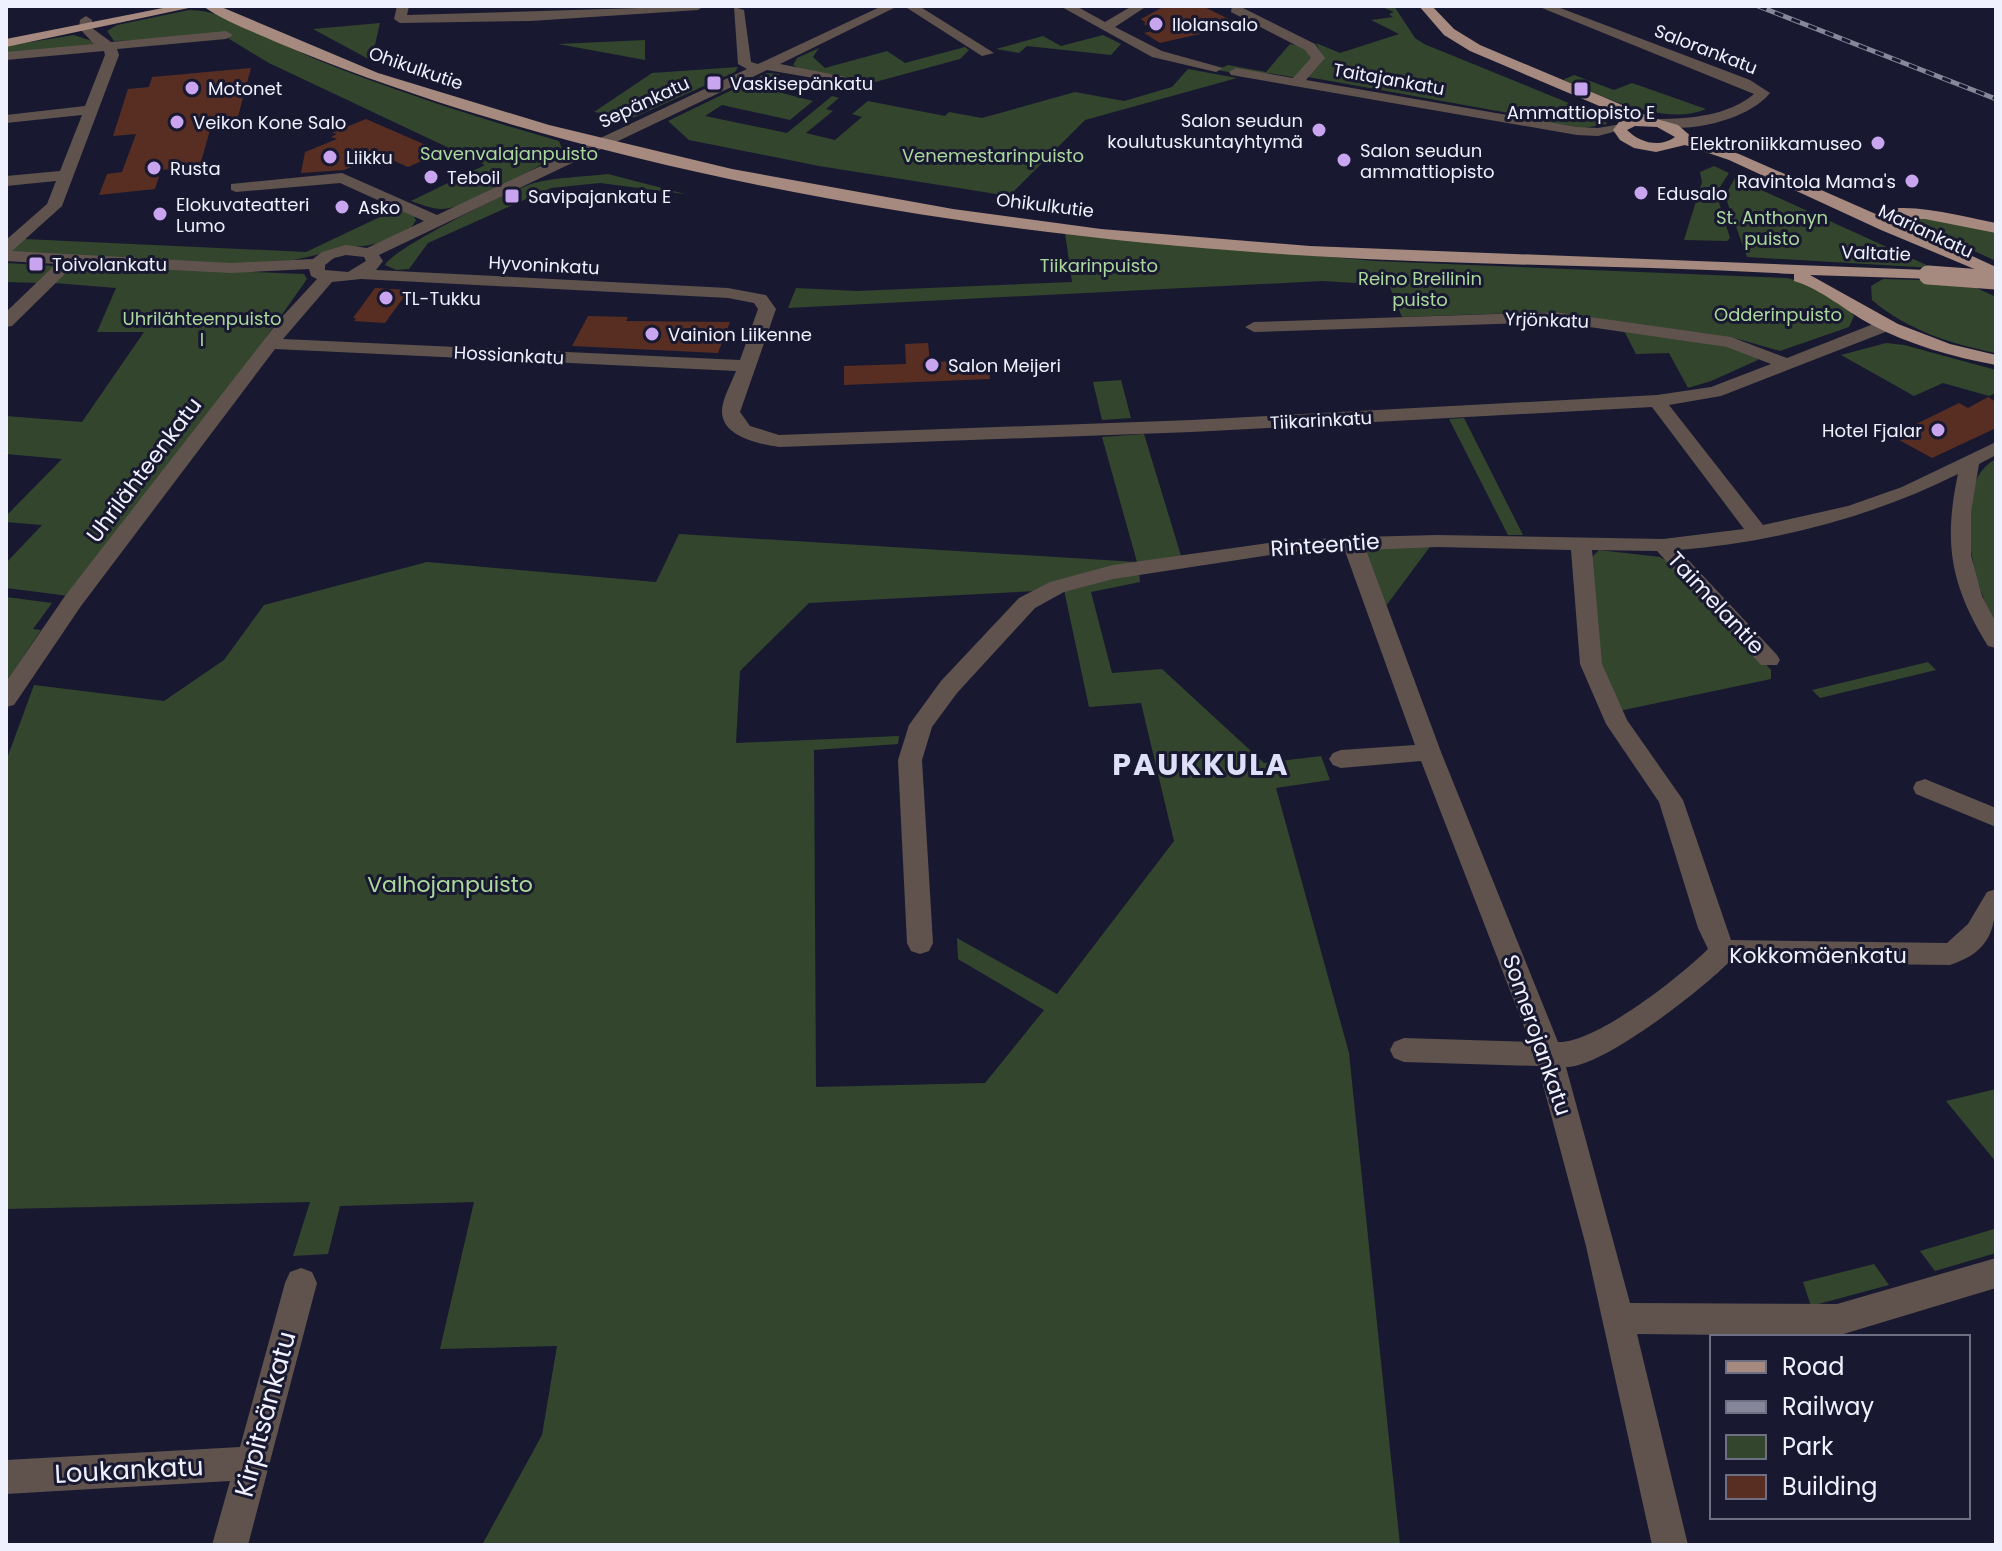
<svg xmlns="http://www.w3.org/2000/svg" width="2002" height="1551" font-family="Poppins,sans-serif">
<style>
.green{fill:#33452d}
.building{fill:#582e22}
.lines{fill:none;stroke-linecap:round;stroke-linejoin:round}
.minor{fill:#60534e;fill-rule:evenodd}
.major{fill:#a68a7f;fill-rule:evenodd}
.rail-casing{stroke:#868799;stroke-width:5}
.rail{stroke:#181930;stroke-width:3;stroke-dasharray:9;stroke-linecap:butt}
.major-bridge{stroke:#a68a7f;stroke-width:19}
.poi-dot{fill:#c8a5ee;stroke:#181930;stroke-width:3}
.labels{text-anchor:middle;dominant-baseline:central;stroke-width:6;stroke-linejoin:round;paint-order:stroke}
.far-poi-label{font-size:18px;fill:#f0f1fe;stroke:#181930;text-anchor:start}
.far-street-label{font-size:18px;fill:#f0f1fe;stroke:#181930}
.far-park-label{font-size:18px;fill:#abd89c;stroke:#181930}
.street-label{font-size:22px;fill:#f0f1fe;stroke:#181930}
.park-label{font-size:22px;fill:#abd89c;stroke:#181930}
.near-street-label{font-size:26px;fill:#f0f1fe;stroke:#181930}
.district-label{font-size:30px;font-weight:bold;letter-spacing:2px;fill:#dee0fa;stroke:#181930}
</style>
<rect width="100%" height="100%" fill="#181930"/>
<path class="green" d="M1380,6H1394L1415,38L1424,44L1603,117L1607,124L1584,128L1519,118L1520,115L1308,77L1322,55L1316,43L1340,53L1399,34L1371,20L1393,17L1389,14L1394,12Z
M189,10C230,10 281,45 320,61C398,92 478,118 559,141L563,151C541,166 467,209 442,209C432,209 420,204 411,201L485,165L269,63L226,37L114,41L107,31L117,25Z
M380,23L372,58L374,62L313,29Z
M74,35L95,42L94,45L6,55V46Z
M1103,35L1121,44L1111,55L1027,46L1019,53L996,49L1043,36L1061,46Z
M645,40V60L558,44Z
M1290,44L1309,48L1315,58L1298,78L1268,73L1257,77L1217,70L1228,65L1266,72Z
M965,47L969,50L960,59L868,84L803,71L793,65L797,58L819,48L813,57L825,68L887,51L905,63Z
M738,67L735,72L633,118L594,112L652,73Z
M1188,69L1237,78L1085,120L1009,196L819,166L689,140L668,121L767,73L780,74L759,87L813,101L790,120L722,105L705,116L787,133L832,96L839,98L826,109L833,111L806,133L835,140L862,117L852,114L868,101L945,116L949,112L982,118L1075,92L1124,101L1172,87Z
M1574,75L1614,90L1632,83L1706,109C1665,127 1601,96 1563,80Z
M1714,166L1729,173L1716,193L1730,238L1727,241L1684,240L1702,182L1700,172Z
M608,174L685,194L600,183L551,188L428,243L409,269L396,270L385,265C393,248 511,190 534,183C557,177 584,177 608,174Z
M1735,178L1933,268L1747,257L1725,196Z
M401,207L411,212L416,220C404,246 360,245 336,250C309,257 283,263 255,266L19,255L11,251L24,239L306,252Z
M1915,215L1996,232V261L1897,216Z
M1065,233L1375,261L1787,278C1815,285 1835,293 1854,316L1849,327L1780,351L1738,339L1547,312L1402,317L1389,285L1322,281L788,308L796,288L857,291L1072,282Z
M6,263L56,266L41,283L6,282Z
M73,265L304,274L307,279L250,360L69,596L6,588V563L42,525L6,522V516L62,459L6,454V416L82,422L144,332H97L116,288L54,283Z
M1883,279L1962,281L1996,297V353C1951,344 1907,330 1872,300L1871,286Z
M1622,327L1754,352L1758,360L1711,381L1688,388L1669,353L1636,354Z
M1886,343L1904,345L1996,370V393L1989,396L1943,383L1914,396L1841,355Z
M1121,380L1131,418L1102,420L1093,382Z
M1464,418L1523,535H1508L1449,419Z
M1144,434L1182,559L1037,591L809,603L740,671L736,743L899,736L898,744L814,750L816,1087L985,1083L1044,1010L958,959L957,938L1057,994L1174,841L1141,703L1089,707L1064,590L1139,571L1140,582L1091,592L1112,673L1162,669L1264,763L1321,756L1330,780L1276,788L1349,1053L1400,1545H482L542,1435L557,1346L440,1349L474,1202L340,1206L328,1254L293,1256L310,1202L6,1209V761L34,685L164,701L224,660L264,605L427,562L656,582L679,534L1137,562L1102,437Z
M1996,459V624C1973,588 1948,483 1996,459Z
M1432,544L1380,614L1358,547Z
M1599,550L1660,557L1676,566L1771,670V679L1619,711L1600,660L1592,557Z
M6,597L52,603L33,629L41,630L6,683Z
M1928,662L1936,670L1820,698L1812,690Z
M1996,1089V1162L1946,1101Z
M1994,1229L1996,1253L1935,1271L1920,1251Z
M1874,1264L1889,1285L1811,1306L1803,1282Z"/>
<path class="building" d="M1165,6H1202L1235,22L1230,24L1235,26L1160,43L1144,33L1160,29L1143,24L1146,23L1141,19Z
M251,68L236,124L211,126L200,166L161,170L155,189L99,195L107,174L122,172L136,134L113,136L128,89L149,87L152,77Z
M366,119L442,152L408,167L381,155L344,170L301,173L305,152L337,139L331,137L337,134L332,133Z
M375,288L409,290L385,323L354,321L356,318H353Z
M588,316L628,317L626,321L730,322L718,353L572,346Z
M928,343L930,362L988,360L990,379L844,385V366L906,364L905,344Z
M1988,397L1996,402V428L1932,458L1892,436L1959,403L1968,408Z"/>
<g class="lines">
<path class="minor" d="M397,6H409L407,15L704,6L698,10L531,21L400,23L394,19Z
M882,6H898L780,64L866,81V87L767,70L379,255L383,261L376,270L728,288L766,295L776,309L740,412L750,426L779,435L1192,420L1657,395L1711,387L1771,364L1727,347L1555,322L1254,332L1245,327L1254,322L1555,312L1731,337L1787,358L1881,321H1893L1896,325L1893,329L1721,396L1669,405L1763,525L1848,506L1902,487L1996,442V455L1979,464L1971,512V555L1982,596L1996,623V648L1988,646C1951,586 1943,544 1958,474C1872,517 1775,542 1679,550L1777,655L1780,660L1777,665H1761L1657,551L1592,550L1602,664L1627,720L1683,800L1731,940L1947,943L1968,924L1987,892L1996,889C1996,928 1992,951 1950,965L1729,962C1703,989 1602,1068 1566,1067L1630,1303L1837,1304L1996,1258V1288L1837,1336L1637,1334L1688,1545H1652L1586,1246L1538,1066L1404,1062L1394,1058L1390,1050L1394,1042L1404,1038L1530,1042L1421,761L1341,768L1333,765L1329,759L1333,753L1341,750L1415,745L1345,551L1290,552L1113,579L1064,592L1035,608L957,693L932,727L922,760L933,943L929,951L920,954L911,951L907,943L898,760L909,725L941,681L1019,598L1050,582L1113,565L1290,540L1344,538L1352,535L1360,537L1437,535L1663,539L1744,529L1652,407L1192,432L779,447C761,444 724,438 722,413C721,401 732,382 736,371L275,349L81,606L14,705L6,707V682L65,596L281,318L317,279L311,276L309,269L231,273L74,265L12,326L6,327V312L56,264L6,261V240L47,204L56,181L6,186V176L60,171L82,115L6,123V115L85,106L105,55L104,51L6,60V52L94,44L79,28L80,20L86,16L92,20V28L111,42L226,31L233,35L226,39L117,49L119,55L62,206L12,251L231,263L313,259L322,252L346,245L367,248L424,221L340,183L236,192L231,190V184L342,173L437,215L747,69L738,64L734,7L744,10L751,62L758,64ZM346,255L364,257L366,261L348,272L325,270V265L334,258ZM361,279L728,298L754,303L758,309L740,360L283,339L332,282ZM1437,547L1571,550L1580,664L1606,724L1659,802L1698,928L1708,949C1681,976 1595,1044 1558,1042L1441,752L1366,550Z
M904,6H919L994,53L982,56Z
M1060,6H1076L1105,22L1132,6H1147L1115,27L1162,51L1223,68L1216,72L1152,57Z
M1232,6H1239L1315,44L1325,58L1306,80L1577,127L1598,128L1621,124L1628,128L1598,136L1577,135L1231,75L1229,72L1236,68L1293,78L1311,58L1305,50L1231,12Z
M1537,6H1555L1750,80L1770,93C1747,121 1688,133 1654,126V120L1659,119C1690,119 1730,115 1754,94Z
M1925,779L1996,808V827L1916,794L1913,788L1916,782Z
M301,1268L312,1272L317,1283L248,1545H212L230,1481L6,1494V1460L240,1447L285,1283L290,1272Z"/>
<path class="major" d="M173,6H198L6,47V39Z
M203,6H219L378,73L549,125L732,169L953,209L1101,229L1310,246L1928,270L1934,271L1936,275L1934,279L1810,275L1898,324L1950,344L1996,355V365C1953,357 1910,345 1870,324C1844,310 1823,290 1794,281V274C1633,265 1472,266 1312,256C1025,239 735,194 460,109C397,89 336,67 276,42C252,31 223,21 203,6Z
M1419,6H1432L1454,29L1480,45L1653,118L1678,125L1694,139L1739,154L1878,215C1894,197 1973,219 1996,223V233L1925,219H1892L1996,267V278L1881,230L1729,160L1685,145L1656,152L1634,148L1620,140L1613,130L1619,122L1630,119L1470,51L1444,35ZM1635,126L1657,127L1675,137C1660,148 1640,143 1627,130Z"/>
<g class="rail-casing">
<path id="rail" d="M1758,6L1996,99"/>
</g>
<use href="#rail" class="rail"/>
<path class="major-bridge" d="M1928,275L1996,280"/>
</g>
<g class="poi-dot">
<circle cx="1156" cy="24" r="8"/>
<rect x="706" y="75" width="16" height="16" rx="4"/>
<circle cx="192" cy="88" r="8"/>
<rect x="1573" y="81" width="16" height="16" rx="4"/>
<circle cx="177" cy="122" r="8"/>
<circle cx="1319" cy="130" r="8"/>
<circle cx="1878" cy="143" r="8"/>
<circle cx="330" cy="157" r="8"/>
<circle cx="1344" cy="160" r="8"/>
<circle cx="154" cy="168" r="8"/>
<circle cx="431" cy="177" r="8"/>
<circle cx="1912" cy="181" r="8"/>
<circle cx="1641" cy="193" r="8"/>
<rect x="504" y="188" width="16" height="16" rx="4"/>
<circle cx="342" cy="207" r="8"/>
<circle cx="160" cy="214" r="8"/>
<rect x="28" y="256" width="16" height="16" rx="4"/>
<circle cx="386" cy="298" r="8"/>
<circle cx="652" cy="334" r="8"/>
<circle cx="932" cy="365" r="8"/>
<circle cx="1938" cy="430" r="8"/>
</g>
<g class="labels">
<g class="far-poi-label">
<text x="1172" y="24">Ilolansalo</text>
<text x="730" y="83">Vaskisepänkatu</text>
<text x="208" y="88">Motonet</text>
<text x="1581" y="112" text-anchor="middle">Ammattiopisto E</text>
<text x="1303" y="120" text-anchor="end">Salon seudun<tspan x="1303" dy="21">koulutuskuntayhtymä</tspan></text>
<text x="193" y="122">Veikon Kone Salo</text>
<text x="1862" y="143" text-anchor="end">Elektroniikkamuseo</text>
<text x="1360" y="150">Salon seudun<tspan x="1360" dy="21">ammattiopisto</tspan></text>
<text x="346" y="157">Liikku</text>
<text x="170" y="168">Rusta</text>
<text x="447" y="177">Teboil</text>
<text x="1896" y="181" text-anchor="end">Ravintola Mama's</text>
<text x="1657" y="193">Edusalo</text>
<text x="528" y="196">Savipajankatu E</text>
<text x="176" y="204">Elokuvateatteri<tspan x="176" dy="21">Lumo</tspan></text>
<text x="358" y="207">Asko</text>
<text x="52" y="264">Toivolankatu</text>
<text x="402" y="298">TL-Tukku</text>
<text x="668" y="334">Vainion Liikenne</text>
<text x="948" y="365">Salon Meijeri</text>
<text x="1922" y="430" text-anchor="end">Hotel Fjalar</text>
</g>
<g class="far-street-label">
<text transform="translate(1706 49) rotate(21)">Salorankatu</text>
<text transform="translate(416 68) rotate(19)">Ohikulkutie</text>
<text transform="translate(1389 79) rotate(10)">Taitajankatu</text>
<text transform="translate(644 102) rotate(-25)">Sepänkatu</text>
<text transform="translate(1045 205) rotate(7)">Ohikulkutie</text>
<text transform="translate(1926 231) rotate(25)">Mariankatu</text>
<text transform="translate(1876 253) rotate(2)">Valtatie</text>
<text transform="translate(544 265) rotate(3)">Hyvoninkatu</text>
<text transform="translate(1547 320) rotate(2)">Yrjönkatu</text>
<text transform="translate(509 355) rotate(3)">Hossiankatu</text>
<text transform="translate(1321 420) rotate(-3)">Tiikarinkatu</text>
</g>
<g class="far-park-label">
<text x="509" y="153">Savenvalajanpuisto</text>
<text x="993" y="155">Venemestarinpuisto</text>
<text x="1772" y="217">St. Anthonyn<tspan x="1772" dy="21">puisto</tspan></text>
<text x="1099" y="265">Tiikarinpuisto</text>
<text x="1420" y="278">Reino Breilinin<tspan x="1420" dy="21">puisto</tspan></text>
<text x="1778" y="314">Odderinpuisto</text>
<text x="202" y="318">Uhrilähteenpuisto<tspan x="202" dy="21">I</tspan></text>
</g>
<g class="street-label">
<text transform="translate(144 470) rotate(-53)">Uhrilähteenkatu</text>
<text transform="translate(1325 545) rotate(-4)">Rinteentie</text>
<text transform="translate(1716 603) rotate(47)">Taimelantie</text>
<text x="1818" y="955">Kokkomäenkatu</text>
<text transform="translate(1537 1035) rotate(71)">Somerojankatu</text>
</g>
<g class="park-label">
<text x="450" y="884">Valhojanpuisto</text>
</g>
<g class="near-street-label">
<text transform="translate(265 1414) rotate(-75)">Kirpitsänkatu</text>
<text transform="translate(129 1470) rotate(-3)">Loukankatu</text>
</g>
<g class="district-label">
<text x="1201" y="764">PAUKKULA</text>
</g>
</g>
<rect width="2002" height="1551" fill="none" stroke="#f0f1fe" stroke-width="16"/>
<rect x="1710" y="1335" width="260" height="184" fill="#181930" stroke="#6e6f82" stroke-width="2"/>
<rect x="1726" y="1361" width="40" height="12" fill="#a68a7f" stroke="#6e6f82" stroke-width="2"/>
<text x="1782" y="1375" font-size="24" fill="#f0f1fe">Road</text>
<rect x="1726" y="1401" width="40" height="12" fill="#868799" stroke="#6e6f82" stroke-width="2"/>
<text x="1782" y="1415" font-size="24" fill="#f0f1fe">Railway</text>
<rect x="1726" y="1435" width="40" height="24" fill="#33452d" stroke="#6e6f82" stroke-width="2"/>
<text x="1782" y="1455" font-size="24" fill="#f0f1fe">Park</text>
<rect x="1726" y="1475" width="40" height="24" fill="#582e22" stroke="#6e6f82" stroke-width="2"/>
<text x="1782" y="1495" font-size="24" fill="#f0f1fe">Building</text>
</svg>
